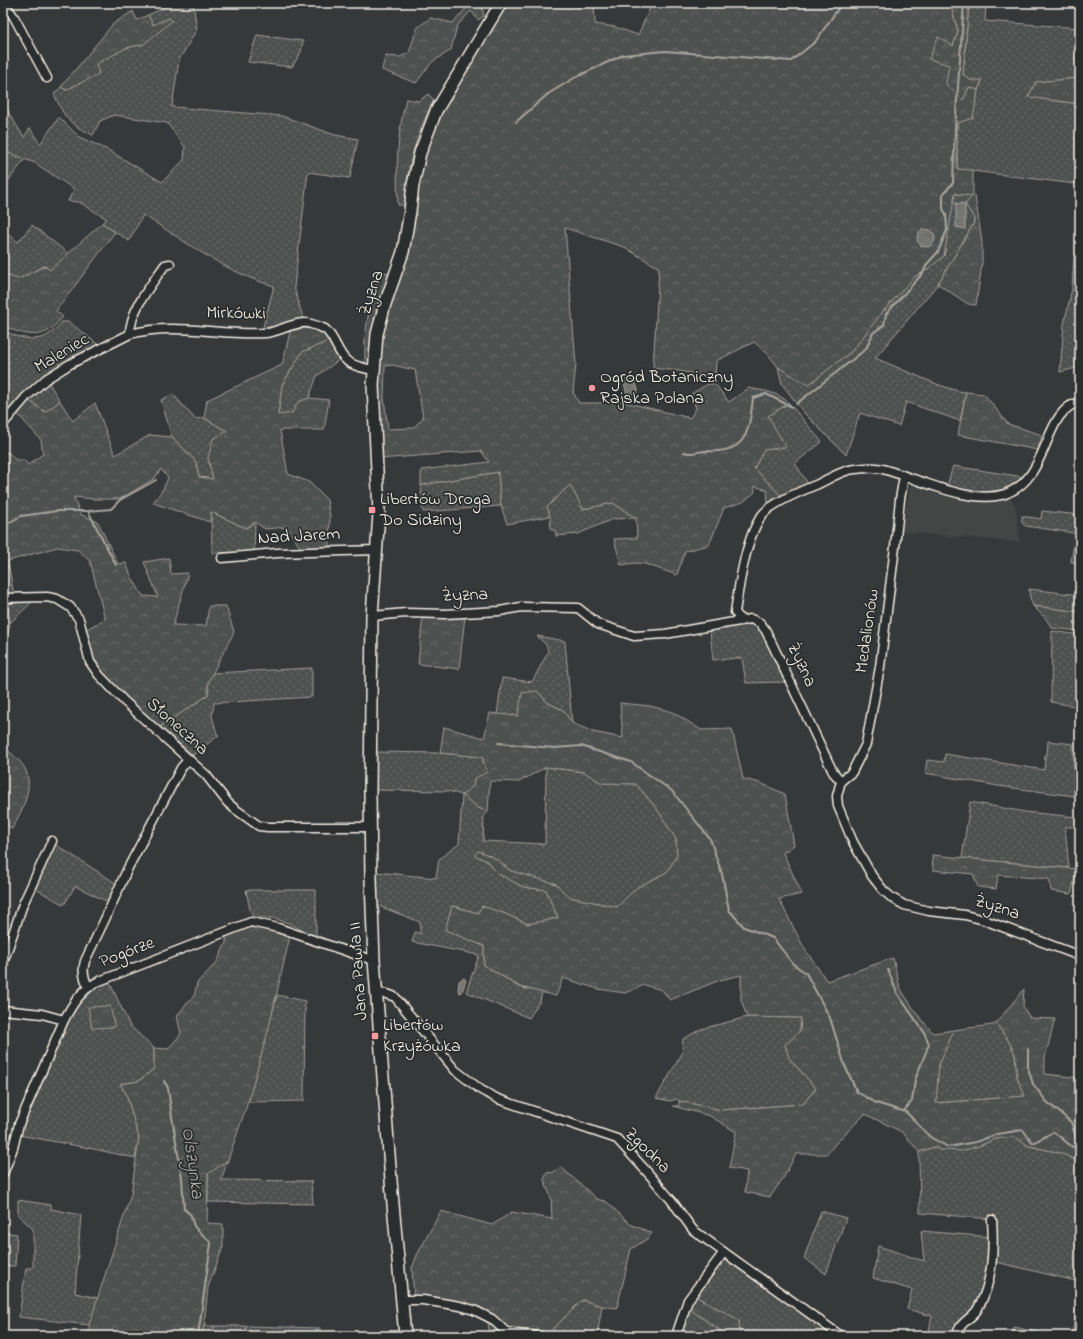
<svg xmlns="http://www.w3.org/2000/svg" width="1083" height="1339" font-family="'Indie Flower',sans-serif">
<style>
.built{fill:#434645}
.grass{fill:url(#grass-dots);stroke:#a1a19c}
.forest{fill:url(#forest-crowns);stroke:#a1a19c;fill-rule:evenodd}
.wetland{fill:url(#wetland-marsh);stroke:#a1a19c}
.water{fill:url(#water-ripples);stroke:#a8a7a1}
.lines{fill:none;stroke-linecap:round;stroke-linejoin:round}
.stream{stroke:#a8a7a1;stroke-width:2}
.street-casing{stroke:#f4f1e8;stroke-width:11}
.secondary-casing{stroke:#f4f1e8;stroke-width:14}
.street{stroke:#2a2d2e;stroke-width:8}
.secondary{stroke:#2a2d2e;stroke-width:11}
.poi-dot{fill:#ff9aa2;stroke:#2a2d2e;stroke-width:1.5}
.labels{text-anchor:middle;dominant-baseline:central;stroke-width:3.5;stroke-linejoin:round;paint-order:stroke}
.street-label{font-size:18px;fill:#f4f1e8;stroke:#2a2d2e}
.poi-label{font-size:18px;fill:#f4f1e8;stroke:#2a2d2e;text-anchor:start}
.water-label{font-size:19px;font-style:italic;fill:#b4b3ad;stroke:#2a2d2e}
</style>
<defs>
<pattern id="grass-dots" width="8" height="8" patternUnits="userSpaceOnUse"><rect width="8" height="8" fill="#4e514f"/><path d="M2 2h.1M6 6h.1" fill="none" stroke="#686a68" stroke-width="1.8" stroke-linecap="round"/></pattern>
<pattern id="forest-crowns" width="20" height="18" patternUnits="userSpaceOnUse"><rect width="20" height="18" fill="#4e514f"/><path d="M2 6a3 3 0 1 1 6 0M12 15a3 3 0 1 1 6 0" fill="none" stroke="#686a68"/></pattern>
<pattern id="wetland-marsh" width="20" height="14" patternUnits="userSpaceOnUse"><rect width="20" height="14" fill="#4e514f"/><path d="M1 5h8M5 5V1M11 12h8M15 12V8" fill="none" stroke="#686a68"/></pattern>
<pattern id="water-ripples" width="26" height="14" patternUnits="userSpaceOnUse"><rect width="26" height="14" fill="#757572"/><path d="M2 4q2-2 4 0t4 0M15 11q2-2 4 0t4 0" fill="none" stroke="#5f5e5c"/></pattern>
</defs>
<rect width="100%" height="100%" fill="#363939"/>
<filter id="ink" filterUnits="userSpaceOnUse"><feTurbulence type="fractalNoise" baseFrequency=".025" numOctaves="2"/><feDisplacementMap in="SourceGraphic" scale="8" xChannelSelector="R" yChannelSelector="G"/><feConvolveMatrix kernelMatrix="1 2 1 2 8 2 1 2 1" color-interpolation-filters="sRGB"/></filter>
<g filter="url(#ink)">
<path class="built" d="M911,481L998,499L1009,497L1015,505L1020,542L902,532Z"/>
<path class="grass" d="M174,3H193L197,29L179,60L172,107L282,116L335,135L358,139L350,178L308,172L294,287L303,318L277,328L262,331L274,286C226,273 185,241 143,215L129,241L102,223L107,219L79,202L68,201L74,189L35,163L3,151V100L10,115L24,137L30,128L40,144L59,117L79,137L108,150L162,182L184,160L185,147L167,123L114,115L100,121L93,135C69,124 65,119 54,94L61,87L66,90L99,73L95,64L126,48L144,44L169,18L153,25L148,15Z
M969,3H986L985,21L1080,28V78L1036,82L1028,97L1080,104V146L1075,184L957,169V122L973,117L978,90L982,81L970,80L963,74Z
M257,35L303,41L301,52L292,67L248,62Z
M954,194L973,196L965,204L974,218V223L938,284L875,358L939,385L958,391L966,392L960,421L906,402L899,426L860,413L846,455L804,413L782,384L778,367L808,385L852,351L880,315L914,277L927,270L944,256Z
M32,225L69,254L50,270L45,266L18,279L3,275V230L18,242Z
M1074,255H1080V367L1060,372L1064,324L1072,289Z
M375,270L392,274L376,314L370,345L369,365H365V337Z
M62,322H69L100,346L67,363L3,422V330C15,337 35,343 48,335C53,332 58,326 62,322Z
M331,340L340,359L317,376L309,398L298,403L292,413L278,416L282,385L302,352Z
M47,380L60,401L45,412L27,399Z
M173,394L195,419L204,418L227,431L208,458L213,479L199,477L196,462L172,437L161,400Z
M789,403L822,442L795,463L808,484L781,496L754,468L764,449L768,416Z
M953,466L1024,477C1022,479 1019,483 1015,486C995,500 969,490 947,486Z
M498,472L501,506L423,512L421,485Z
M570,484L583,509L613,503L636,518L613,519L578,534L556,536L555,530H551L550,516L546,507Z
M1042,511L1080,515V534L1026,526L1022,523V516L1041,519Z
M211,512L246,528L255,522L254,552L212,553Z
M1075,537H1080V563L1071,562Z
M3,567H9L14,596L3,595Z
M1029,589L1080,595V612L1033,606L1030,598Z
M33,601L10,623L7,604Z
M751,622L758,626L764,632L786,682L746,683L742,658L713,660L710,630Z
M1052,631L1080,635V707L1051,702Z
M537,636L565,641L572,723L563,710L548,703L537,691L518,716L497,715L502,678L532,682L548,652L547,646Z
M312,668V697L214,703L212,716L217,734L219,735L193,755L160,727L208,695V682L213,673Z
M1048,741L1073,744L1074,796L998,786L925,773L927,760L944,762L945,754L1044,770L1045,755H1047Z
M375,752L440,753L482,757L487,773L474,779L478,808L488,811L484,817L483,841L545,844L546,767L584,772L602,783L636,784L657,809L676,839L677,856L667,872L636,888L617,907L569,897L556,884L511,871L493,857L478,851L475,855L487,861L497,873L523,887L546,890L558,918L528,924L503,913H478L453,906L445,930L484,946V965L519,987L542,992L540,1001L529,1018L466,992L479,955L412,942L415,932L420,934V922L376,905V872L436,878L439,859L459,844L462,795L448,791L376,790Z
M970,802L1025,812L1076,817L1080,819V827H1065L1069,868L962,858Z
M53,843L117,884L108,902L75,886L64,905L34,888Z
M246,890H316V938L291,924L273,918H254L250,910Z
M108,979L130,1026L154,1048V1069L139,1081L120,1084L126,1093L139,1138L135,1158L89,1148L19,1135L21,1125L63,1027L76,1004L87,991Z
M277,995L305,1001L304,1101L248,1102Z
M747,1017L801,1018L800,1031L789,1058L816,1088L803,1104L721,1110L679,1101L677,1099L670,1101L656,1098L684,1050L682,1049L683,1039L701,1029Z
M996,1023L1008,1040L1015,1054L1017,1077L1026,1096L935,1103L939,1064L954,1030L992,1025Z
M1015,1137L1029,1146L1062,1153L1073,1159H1080V1336H1072L1080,1282L996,1262L993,1219L920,1213L919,1152L934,1147L940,1150L979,1146L995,1139Z
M228,1160L221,1180L311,1181L313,1204L208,1202V1173Z
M18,1200L51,1205V1209L81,1215L75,1293L98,1298L89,1325L19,1317L26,1268H33V1229L18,1215Z
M821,1211L846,1218L826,1274L804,1258Z
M921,1231L992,1237L990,1263L980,1301L955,1336H928L932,1316L907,1309L912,1290L873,1278L878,1246L924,1261Z
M3,1232L17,1234L15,1266H3Z
M723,1258L828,1332L825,1336H740L739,1320L695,1296Z
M582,1300L602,1306L597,1336H557L549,1333Z
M688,1308L728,1336H679Z
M488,1319L517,1336H489Z
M204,1326H214V1336H201Z
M247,1326L320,1328V1336H242Z
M1014,1327L1055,1336H1012Z"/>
<path class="forest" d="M471,3H481L484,16L478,20L471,11L457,26L451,50L432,62L416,83L382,70L385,56L400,57L409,53L417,28L430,18L453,23Z
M505,3H594L595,24L615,27L638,35L650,8V3H950L958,31L953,46L938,37L963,100L969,87L978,90L973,118L957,123V169L973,170V195L975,196L982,242V264L976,305L968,304L938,284L974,223V218L965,204L973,196L955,194L944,256L927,270L914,277L880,315L852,351L808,385L778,367L767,353L754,342L716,361L715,377L679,371L653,368L659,268L624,247L565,228L576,364L573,392L579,403H613L620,401L690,418L696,408L691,394L708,384H715L729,402L749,388C764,391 778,392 789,403L768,416L786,447L764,450L754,468L781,496L768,504L767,490L754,486L755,492L743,502L724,508L709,545L685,551L677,575L645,564L635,563L621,565L614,539L637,538L636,518L613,503L583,509L570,485L547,507L550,516L507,524L501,506L498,472L421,485V470L489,462L481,451L379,459L376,398L379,336L408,254L416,213L417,185L423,153L439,116ZM392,365L415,370L423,418L413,428L388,429L384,399L385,366Z
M133,11L137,20L148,15L153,25L169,18L172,21L144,44L126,48L96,64L99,74L66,90L61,87L113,24Z
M1080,78V104L1028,97L1036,82Z
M428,94L434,100C421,125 411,152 407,180C406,188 407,197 407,205H398C396,168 397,135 406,99L419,101Z
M3,151L25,159L3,188Z
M102,223L115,232L56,311L63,317C58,322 53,329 46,332C33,338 15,332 3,325V274L18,279L45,266L50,270Z
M308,326L322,330L331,340L302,352L282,385L278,415L292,413L298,402L309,398L329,400L324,430H280L288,474L309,482L327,500L330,517L329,548L301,549L287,527L265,529L255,522L246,528L211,512L210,522L153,503L163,489L168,478L161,469L155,478L120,499H94L74,497L80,514L98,522L118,564L126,563L131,576L143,596L158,597L144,562L169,558L171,574L188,573L173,625L206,626L209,606H226L234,632L208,682V695L160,727L105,679L94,661L85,630L105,619L90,561L78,550L57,547L8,561L9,567H3V454L8,452L16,460H24L28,465L43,454L41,440L16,412L27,399L45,412L60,401L73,421L95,403L115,455L150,435L172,437L196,462L199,477L213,479L208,458L213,439L227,431L204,418L207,400L282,365L291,328Z
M966,392L984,394L1008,424L1042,435L1038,450L958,435Z
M7,604L10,623L3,657V619Z
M1033,606L1080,612V631L1052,628L1046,619Z
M423,615L465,616L459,669L418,664Z
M537,691L548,703L563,710L572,723L593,732L623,738L620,703L650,706L673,712L701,730L732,729L743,779L760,783L785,794L794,845L783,853L802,894L779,899L804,948L827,981L893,958L900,988L917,1014L933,1033L954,1030L939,1064L936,1103L1025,1096L1017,1077L1015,1054L1008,1040L996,1023L1024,989L1023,1006L1030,1018L1055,1019L1045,1058V1074L1080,1078V1159H1073L1061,1153L1029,1146L1015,1137L995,1139L979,1146L962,1151L940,1150L934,1147L919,1152L902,1132L865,1114L837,1142L827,1154H796L784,1177L770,1197L745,1192L747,1171L729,1168L736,1132L710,1116L673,1106H679V1101L721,1110L803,1104L816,1088L789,1058L785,1045L800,1031L801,1018L747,1017L741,1000V975L720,980L670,1000L662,990L644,985L625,993L598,989L563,978L556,996L520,987L484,965V946L445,930L452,906L478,913L482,906L503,913L528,924L558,918L546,890L523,887L497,873L487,861L474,855L478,851L493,857L511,871L556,884L569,897L617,907L636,888L667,872L677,856L676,839L657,809L636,784L602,783L584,772L546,767L519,782L490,781L488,811L478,808L462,795L473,786L474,779L487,772L482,757L440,753L444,727L484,738L490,713L518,716L522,693Z
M3,746C9,752 17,757 22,764C37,784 22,810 12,829L3,822Z
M932,855L1077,869L1071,894L1051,891L1049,879L998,875L996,889L978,887L973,874L933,870Z
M246,926L269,927L290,936L268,1031L248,1102L228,1160L208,1174L207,1223L223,1224V1247L208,1287L204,1326L201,1336H89V1325L131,1194L139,1138L126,1093L120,1084L139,1081L154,1069V1048L168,1049L181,1034L177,1016L186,1004L194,997L197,983L217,962L226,943V936Z
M110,1006L115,1027L92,1028L88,1007Z
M561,1167L597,1199L607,1202L630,1224L652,1233L647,1239L631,1249L617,1308L602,1306L582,1300L549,1333L517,1332L506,1328L461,1303L441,1299H414L412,1268L417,1255L441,1211L492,1225L512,1212L552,1219L551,1198L544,1180L547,1172L552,1173Z
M695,1296L739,1320L740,1336H728L688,1308Z
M214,1326H247L242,1336H214Z"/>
<path class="wetland" d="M950,3H969L963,74L970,80H982L978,90L969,87L963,100L946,84L949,65L929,59L938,37L953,46L958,31Z"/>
<path class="water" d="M956,203L965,204V229L956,227Z
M917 238a9 9 0 1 1 18 0a9 9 0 1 1-18 0Z
M634,377L638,390L635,397L628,399L624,383L626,378Z
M464,978L466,980C464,984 464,990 460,993L458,991L459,981Z"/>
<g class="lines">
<path class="stream" d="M516,122L548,94L576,77L623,55L665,51L791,61L815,42L842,3
M796,404L866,349L873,333L884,325L886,314L923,273L927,264L938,252L947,230L946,214L943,209V194L953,183L955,128L964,3
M684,452C694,455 697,451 706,451C747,454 749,432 753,398L766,394L792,407
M88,511L116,565
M3,526L21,516L57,511H88L111,509L120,500L156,480
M498,743L554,748L581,746L631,762L672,791L710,839L722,874L729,910L744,927L773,938L793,964L806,973L830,1018L845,1066L857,1092L876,1103L906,1112L930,1137L948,1147L976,1142L997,1134L1023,1130L1033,1143L1054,1132L1071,1146L1080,1149
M888,970L897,993L924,1032L929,1044L915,1080L912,1101L904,1111
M1028,1049V1068L1033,1084L1047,1102L1071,1122L1075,1134L1077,1148
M164,1081L168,1088L172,1117L182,1178L184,1209L191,1215C194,1234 201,1230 211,1243L198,1336"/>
<g class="street-casing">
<path id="street" d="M4,3L14,17L47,78
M130,334C130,310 151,285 165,265L170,264
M3,424L26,397L46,379L70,364L130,334C176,322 220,336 266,333C279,332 299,319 311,324C315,325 321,327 325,329C335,337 337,353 347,361C355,367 364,368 373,370
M222,558L277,553L377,550
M3,598L47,597L57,599L70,607L79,619L90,662L99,675L124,701L206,775L228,803L235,809L259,826L268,827H370
M372,616L406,613L445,614L500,611L521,607L578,608L598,624L634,636L665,634L751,619L760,623L766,631L833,772L841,781L837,796L838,806L853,842L872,876L883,890L892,898L904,905L929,911L965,915L984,920L1080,956
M741,621L735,612C739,586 746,535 763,514C773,502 804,490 818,484C828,479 838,473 849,470C853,469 871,467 876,468C883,468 892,472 899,474C930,484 973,504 1005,494C1051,478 1042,410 1080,402
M841,781L852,772L866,744L880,667L895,547L900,499L904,476
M3,963L23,904L52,841
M88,987C84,977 82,971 85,961L106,917L128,868L181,768L189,759
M377,993L387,994L395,997L455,1070L481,1090L498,1099L617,1139L648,1173L672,1201L693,1230L841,1336
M3,1010L42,1014L64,1020
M3,1174L13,1148L19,1124L64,1020C72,1005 81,990 97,982L251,922L278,928L363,957L374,960
M403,1300H423L460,1306L474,1310L492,1319L505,1331L516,1334L541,1336
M676,1336L688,1300L724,1252
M957,1336C958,1323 970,1320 977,1310C993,1284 994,1249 992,1220"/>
</g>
<g class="secondary-casing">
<path id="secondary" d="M405,1336L392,1193L374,960L371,880L370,793L372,616L379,513L373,385L377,334L385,304L403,252L410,211L413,185L420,153L436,111L501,3"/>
</g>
<use href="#street" class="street"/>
<use href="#secondary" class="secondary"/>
</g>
</g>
<g class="poi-dot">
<circle cx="592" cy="388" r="4"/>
<rect x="368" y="506" width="8" height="8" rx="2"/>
<rect x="371" y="1032" width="8" height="8" rx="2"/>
</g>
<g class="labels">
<g class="street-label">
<text transform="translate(372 293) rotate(-72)">Żyzna</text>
<text transform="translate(236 314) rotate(1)">Mirkówki</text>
<text transform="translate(62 354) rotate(-31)">Maleniec</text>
<text transform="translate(299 537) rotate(-3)">Nad Jarem</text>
<text transform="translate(465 596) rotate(-2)">Żyzna</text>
<text transform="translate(868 631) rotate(-82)">Medalionów</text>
<text transform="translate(801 665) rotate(65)">Żyzna</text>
<text transform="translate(177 727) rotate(42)">Słoneczna</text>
<text transform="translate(997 908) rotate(18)">Żyzna</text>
<text transform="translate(127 953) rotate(-21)">Pogórze</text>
<text transform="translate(359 971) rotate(-94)">Jana Pawła II</text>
<text transform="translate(647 1151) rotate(45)">Zgodna</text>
</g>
<g class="poi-label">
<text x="600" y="378">Ogród Botaniczny<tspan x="600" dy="21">Rajska Polana</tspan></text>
<text x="380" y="500">Libertów Droga<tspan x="380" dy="21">Do Sidziny</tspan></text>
<text x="383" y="1026">Libertów<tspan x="383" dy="21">Krzyżówka</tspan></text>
</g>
<g class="water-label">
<text transform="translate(192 1163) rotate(82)">Olszynka</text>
</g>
</g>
<rect width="1083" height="1339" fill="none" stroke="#2a2d2e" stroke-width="16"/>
<rect x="8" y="8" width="1067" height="1323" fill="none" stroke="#f4f1e8" stroke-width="1.5" filter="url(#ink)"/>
</svg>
